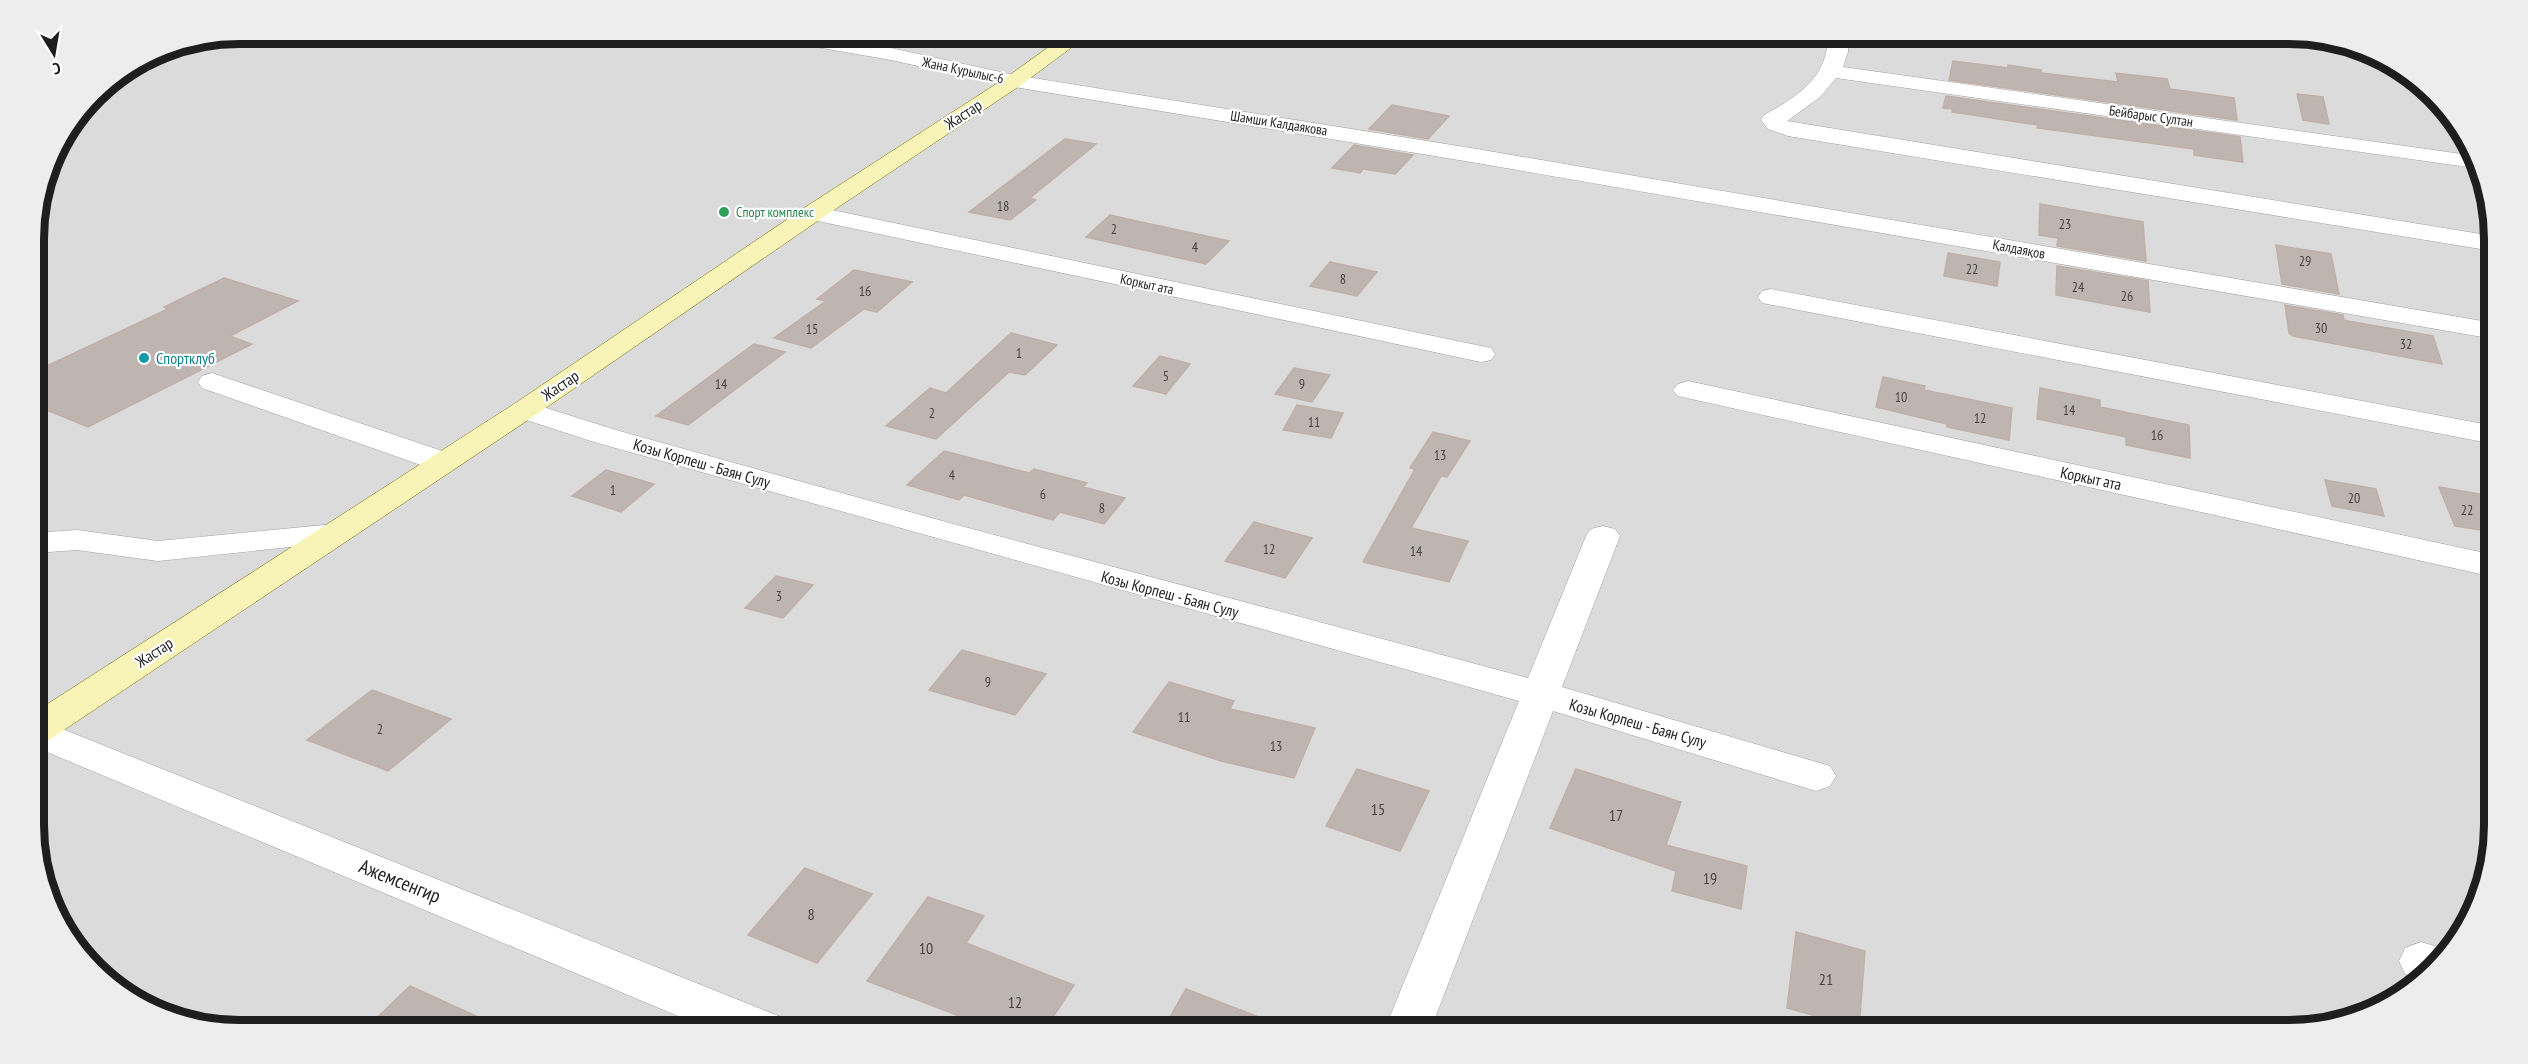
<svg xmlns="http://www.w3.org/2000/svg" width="2528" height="1064" font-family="'PT Sans Narrow',sans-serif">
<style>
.residential{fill:#dcdbdb}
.building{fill:#bfb5b0;stroke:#c0afa7;stroke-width:1.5}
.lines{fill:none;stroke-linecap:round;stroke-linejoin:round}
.street-casing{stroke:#a2a2a2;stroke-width:1}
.secondary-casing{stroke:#737306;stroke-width:1}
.street{fill:#fff;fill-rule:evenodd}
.secondary{fill:#f8f4b8;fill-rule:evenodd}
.leisure-dot{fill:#2e9e5b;stroke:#fff;stroke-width:2}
.culture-dot{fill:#0f9aa8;stroke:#fff;stroke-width:2}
.labels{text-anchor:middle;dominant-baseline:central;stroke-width:4.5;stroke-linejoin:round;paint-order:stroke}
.far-street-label{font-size:14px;fill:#1e1e1e;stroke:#fff}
.number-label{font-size:14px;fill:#464442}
.far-leisure-label{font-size:14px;fill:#27864d;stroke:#fff;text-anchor:start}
.street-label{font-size:16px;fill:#1e1e1e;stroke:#fff}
.culture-label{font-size:16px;fill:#0d838f;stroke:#fff;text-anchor:start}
.near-number-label{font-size:16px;fill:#464442}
.near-street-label{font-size:20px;fill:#1e1e1e;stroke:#fff}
.rim{fill:none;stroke:#1e1e1e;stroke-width:8}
</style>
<rect width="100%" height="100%" fill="#efeae4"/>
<path class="residential" d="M239,33H2289L2368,49L2452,113L2493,212L2495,825L2479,904L2452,951L2404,996L2302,1031H239L160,1015L76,951L35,852L33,225L54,148L103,84L160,49Z"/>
<path class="building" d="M1953,61L2008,68V65L2041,70V73L2118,82L2116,73L2167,79L2170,89L2234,98L2237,120L1949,80Z
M2297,94L2323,97L2329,124L2303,120Z
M1946,96L2240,137L2243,162L2194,155V149L2037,128L2038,125L1952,112L1953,109L1943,108Z
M1392,105L1449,116L1428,139L1369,129Z
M1065,139L1096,144L1030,198L1036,200L1010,220L969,212Z
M1354,145L1413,155L1395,174L1363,169L1360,173L1332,168Z
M2040,204L2143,222L2146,261L2057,246L2058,238L2039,235Z
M1110,215L1141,222L1229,241L1206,264L1086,237Z
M2276,245L2331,254L2339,294L2282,284Z
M1948,253L2000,262L1997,286L1944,276Z
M1330,262L1377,272L1357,296L1310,286Z
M2057,266L2148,281L2150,312L2056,295Z
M854,270L912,282L877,312L864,309L811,348L774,338L826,301L817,299Z
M224,278L298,301L230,336L252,344L88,427L34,405V372L168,309L164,307Z
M2285,305L2343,315L2344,320L2348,321L2433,336L2442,364L2293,336L2289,333Z
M1011,333L1057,345L1025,375L1009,372L936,439L886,426L930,388L946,393Z
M754,344L785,352L688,425L656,416Z
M1160,356L1190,364L1166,394L1133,386Z
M1294,368L1330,375L1312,402L1275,394Z
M1883,377L1925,386L1924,390L2012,408L2009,440L1947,427V424L1876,407Z
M2040,388L2100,400V407L2189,425L2190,458L2126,445V437L2037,419Z
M1297,405L1343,413L1331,438L1283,430Z
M1433,432L1470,441L1447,477L1441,476L1411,528L1468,541L1449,582L1363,562L1415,469L1410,468Z
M944,451L1029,473L1034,469L1087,483L1083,487L1125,498L1104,524L1060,512L1053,520L964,495L959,500L907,485Z
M606,470L654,484L621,512L572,496Z
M2325,480L2376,489L2384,516L2332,506Z
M2439,487L2479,494L2494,532L2455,526Z
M1254,522L1312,538L1285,578L1225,561Z
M776,576L813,585L783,618L745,608Z
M962,650L1046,674L1015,715L929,690Z
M1169,682L1234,701L1230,709L1315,728L1294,778L1221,761L1133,732Z
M372,690L451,719L388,771L307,740Z
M1357,769L1429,791L1400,851L1326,826Z
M1576,769L1681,802L1666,845L1747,866L1741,909L1672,891L1676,871L1550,828Z
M805,868L872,894L817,963L748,935Z
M928,897L984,916L966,943L1074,985L1044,1031H987L955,1018L957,1015L867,981Z
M1796,932L1865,951L1859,1028L1787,1008Z
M410,986L476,1016L461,1031H363Z
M1186,989L1290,1029L1289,1031H1162Z"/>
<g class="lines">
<g class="street-casing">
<path id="street" d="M760,33H804L891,48L1014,75L1477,149L2494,323V339L1477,163L1014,87L891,60L770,39L763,37Z
M1828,33H1848V52L1843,67L2469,155L2475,168L1836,78L1820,97L1787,121L2493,236V251L1788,136L1768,129L1761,120L1764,115C1799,96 1829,77 1828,33Z
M813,206L1481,346L1491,348L1495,354L1491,360L1481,362L804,218L801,213L804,208Z
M1771,289L2494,426V444L1762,303L1758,297L1762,291Z
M212,373L454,455L459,462L454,469L443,471L432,469L202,388L198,382L202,376Z
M1688,381L2494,555V577L1678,396L1673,390L1678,384Z
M524,401L616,430L946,522L1528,678L1586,536L1591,529L1603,526L1615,529L1620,536L1562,687L1830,766L1836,776L1830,786L1816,791L1553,711L1430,1031H1384L1519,701L594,442L514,416L509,410L514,404Z
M335,524L347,527L352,534L347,541L158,561L77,550L34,553V533L77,530L158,541Z
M35,718L781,1017L788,1031H714L35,747Z
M2421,942L2452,951L2421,980L2405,974L2399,961L2405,948Z"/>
</g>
<g class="secondary-casing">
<path id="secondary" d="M1068,33H1091L1021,85L822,218L534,416L49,740L35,744V712L514,404L804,208L1007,77Z"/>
</g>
<use href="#street" class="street"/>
<use href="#secondary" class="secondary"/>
</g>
<circle class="leisure-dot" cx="724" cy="212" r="6"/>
<circle class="culture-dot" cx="144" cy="358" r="6"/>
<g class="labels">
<g class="far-street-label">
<text transform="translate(963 70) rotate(12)">Жана Курылыс-6</text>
<text transform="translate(2151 116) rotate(8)">Бейбарыс Султан</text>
<text transform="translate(1279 123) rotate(9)">Шамши Калдаякова</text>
<text transform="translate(2019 249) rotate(11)">Қалдаяқов</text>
<text transform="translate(1147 284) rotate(12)">Коркыт ата</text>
</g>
<g class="number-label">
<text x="1003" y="206">18</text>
<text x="2065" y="224">23</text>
<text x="1114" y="229">2</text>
<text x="1195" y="247">4</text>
<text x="2305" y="261">29</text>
<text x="1972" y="269">22</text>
<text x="1343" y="279">8</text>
<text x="2078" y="287">24</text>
<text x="865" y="291">16</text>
<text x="2127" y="296">26</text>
<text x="2321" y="328">30</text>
<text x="812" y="329">15</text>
<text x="2406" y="344">32</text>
<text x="1019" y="353">1</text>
<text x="1166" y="376">5</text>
<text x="721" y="384">14</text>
<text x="1302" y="384">9</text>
<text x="1901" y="397">10</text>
<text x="2069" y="410">14</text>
<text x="932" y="413">2</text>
<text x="1980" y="418">12</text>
<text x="1314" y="422">11</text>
<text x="2157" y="435">16</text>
<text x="1440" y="455">13</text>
<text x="952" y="475">4</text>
<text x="613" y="490">1</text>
<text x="1043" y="494">6</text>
<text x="2354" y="498">20</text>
<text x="1102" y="508">8</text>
<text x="2467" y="510">22</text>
<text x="1269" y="549">12</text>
<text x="1416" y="551">14</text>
<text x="779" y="596">3</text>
<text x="988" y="682">9</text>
<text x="1184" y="717">11</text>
<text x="380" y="729">2</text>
<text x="1276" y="746">13</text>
</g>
<g class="far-leisure-label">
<text x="736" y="212">Спорт комплекс</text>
</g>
<g class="street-label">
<text transform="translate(963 114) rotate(-33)">Жастар</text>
<text transform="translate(560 385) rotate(-34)">Жастар</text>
<text transform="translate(702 463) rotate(16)">Козы Корпеш - Баян Сулу</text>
<text transform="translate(2091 478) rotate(12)">Коркыт ата</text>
<text transform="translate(1170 594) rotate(15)">Козы Корпеш - Баян Сулу</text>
<text transform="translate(154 652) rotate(-33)">Жастар</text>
<text transform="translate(1638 723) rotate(16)">Козы Корпеш - Баян Сулу</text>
</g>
<g class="culture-label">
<text x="156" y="358">Спортклуб</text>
</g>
<g class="near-number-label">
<text x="1378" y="809">15</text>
<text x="1616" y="815">17</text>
<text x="1710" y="878">19</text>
<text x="811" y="914">8</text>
<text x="926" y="948">10</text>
<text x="1826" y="979">21</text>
<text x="1015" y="1002">12</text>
</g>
<g class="near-street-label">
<text transform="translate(400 881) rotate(22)">Ажемсенгир</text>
</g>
</g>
<path d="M0 0H2528V1064H0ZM239 44H2289A195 195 0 0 1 2484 239V825A195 195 0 0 1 2289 1020H239A195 195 0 0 1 44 825V239A195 195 0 0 1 239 44Z" fill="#ededed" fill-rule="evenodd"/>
<path class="rim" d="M239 44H2289A195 195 0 0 1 2484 239V825A195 195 0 0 1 2289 1020H239A195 195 0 0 1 44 825V239A195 195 0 0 1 239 44Z"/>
<g transform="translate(54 54) rotate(169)" stroke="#ffffff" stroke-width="4.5" paint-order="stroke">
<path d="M0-4.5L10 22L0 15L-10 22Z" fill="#1e1e1e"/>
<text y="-9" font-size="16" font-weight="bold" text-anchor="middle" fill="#1e1e1e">С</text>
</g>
</svg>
